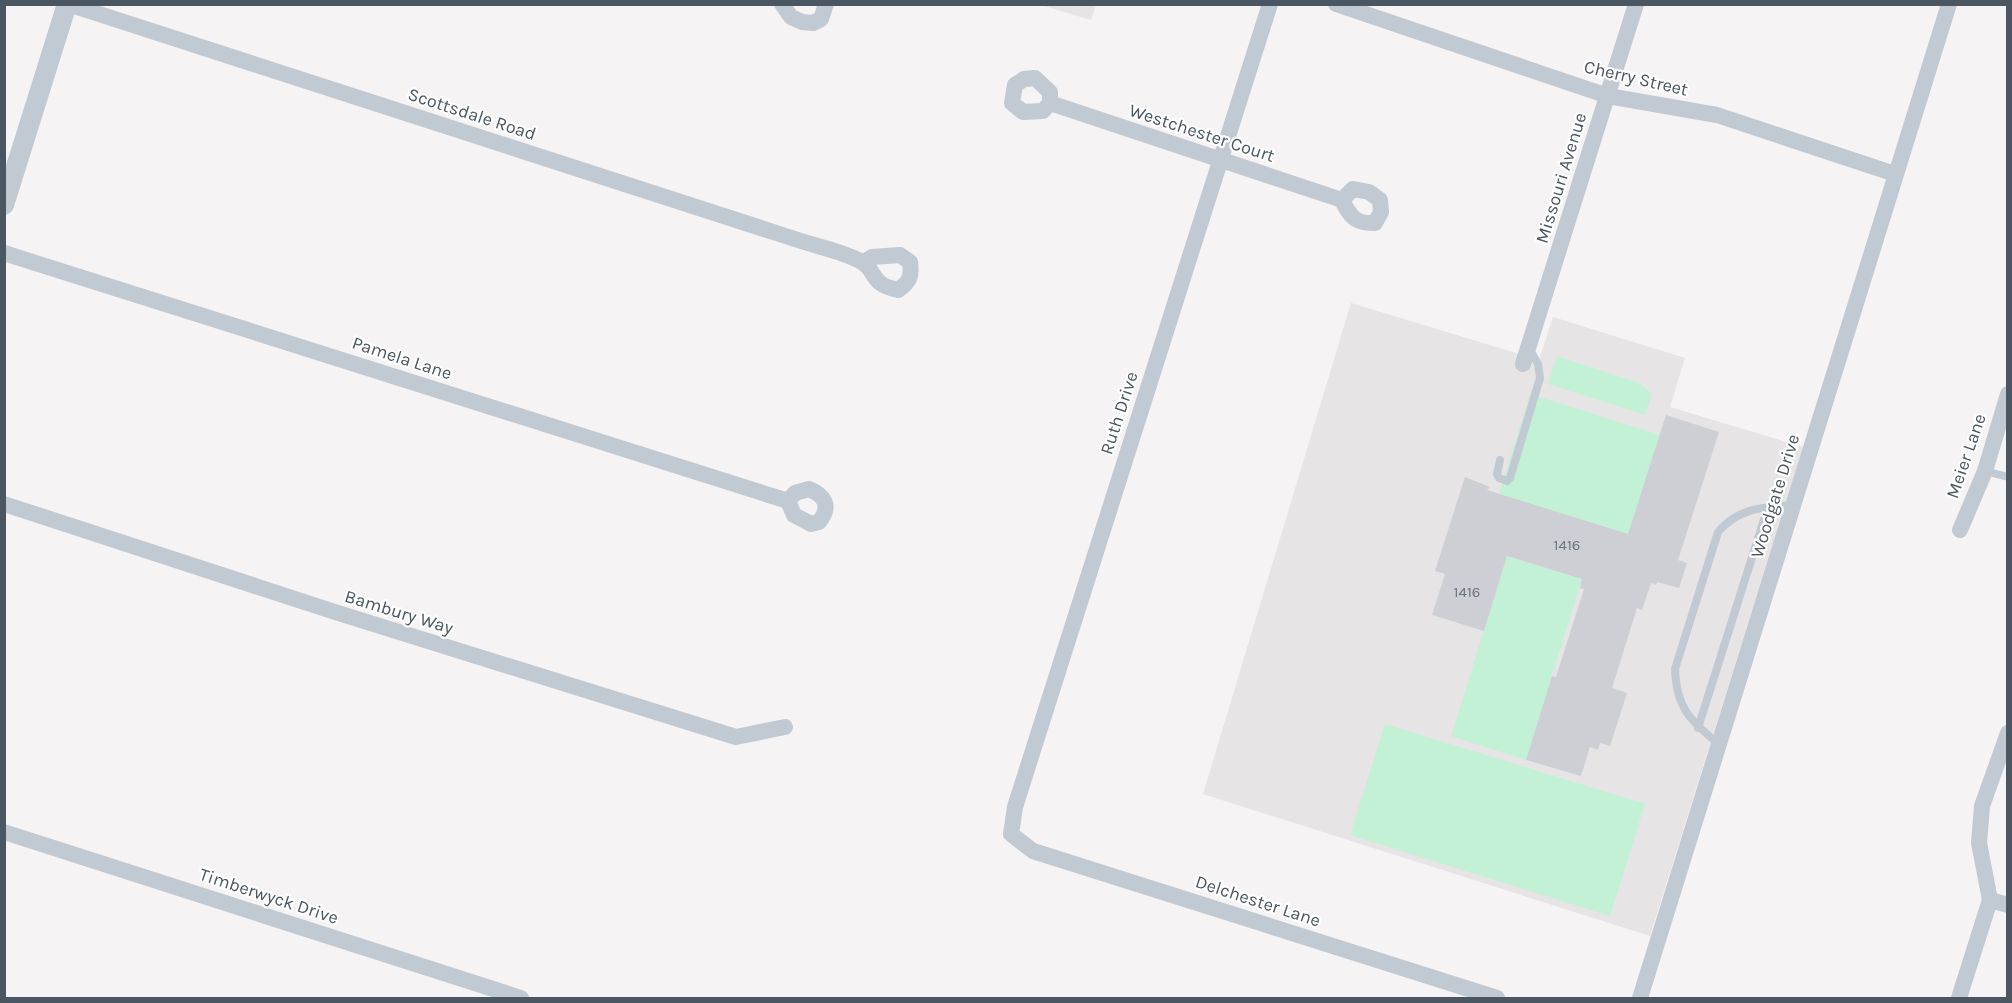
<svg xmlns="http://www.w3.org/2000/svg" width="2012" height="1003" font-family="Karla,sans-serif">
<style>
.education{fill:#e6e4e5}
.green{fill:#c3f1d5}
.building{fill:#cdcfd5}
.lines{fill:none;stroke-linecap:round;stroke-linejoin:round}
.service{stroke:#c1cad2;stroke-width:8}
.minor{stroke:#c1cad2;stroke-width:16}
.tertiary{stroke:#c1cad2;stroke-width:20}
.labels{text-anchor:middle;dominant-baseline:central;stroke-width:4.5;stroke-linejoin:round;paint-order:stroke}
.number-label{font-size:15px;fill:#6b747e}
.street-label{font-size:18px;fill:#4a5661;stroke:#fff}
</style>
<rect width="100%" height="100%" fill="#f5f3f3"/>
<path class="education" d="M1041,5L1096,4V5L1091,20Z
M1351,303L1539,360L1553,317L1685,358L1670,407L1803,447L1650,936L1203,794Z"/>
<path class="green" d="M1557,356L1639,383L1652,394L1645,415L1548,384Z
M1530,394L1660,435L1628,534L1499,494Z
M1507,556L1582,579L1526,760L1451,736Z
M1385,724L1645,804L1610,916L1350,835Z"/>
<path class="building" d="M1666,415L1719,432L1678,560L1687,563L1679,588L1657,582L1656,585L1651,583L1642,610L1637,608L1612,688L1627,693L1610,746L1600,743L1598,750L1590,747L1581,776L1526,760L1552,676L1556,677L1584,589L1580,588L1582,579L1507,556L1484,631L1432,615L1445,574L1435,571L1465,477L1490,487L1487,490L1628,534Z"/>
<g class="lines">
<path class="service" d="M1500,460L1497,474L1499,478L1507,481L1510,478L1540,378L1538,364L1529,348
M1985,471L2008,477
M1698,728L1768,507
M1719,744C1690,721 1676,707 1675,669L1718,532C1738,508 1763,507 1793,505"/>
<path class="minor" d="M68,4L798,240C818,247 843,251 862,262C877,271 869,284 898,290C910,282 912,276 910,262L900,255L872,257L864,262
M782,4L791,17L802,22L813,23L821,19L826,4
M1270,4L1015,807L1011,834L1033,851L1497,998
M1336,4L1608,96L1717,115L1895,174
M1050,103V92L1035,78L1024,79L1015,85L1012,103L1023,112L1043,111L1050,103L1342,200C1350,217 1356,224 1375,223L1381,212L1380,200L1369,192L1353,189L1342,200
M4,253L788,501
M1523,364L1636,4
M809,489C826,496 831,507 819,522L811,524L794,515L788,501L795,493Z
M4,504L335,612L736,737L785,727
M1960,530L1985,471L2008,394
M4,832L521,998
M1990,900L2008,905
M1640,998L1949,4
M1959,998L1990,900L1979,843L1982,806L2008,733"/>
<path class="tertiary" d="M4,205L67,4"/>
</g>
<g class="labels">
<g class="number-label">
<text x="1567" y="545">1416</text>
<text x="1467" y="592">1416</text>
</g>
<g class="street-label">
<text transform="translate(1636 78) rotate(13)">Cherry Street</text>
<text transform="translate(472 114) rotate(18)">Scottsdale Road</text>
<text transform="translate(1202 133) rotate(18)">Westchester Court</text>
<text transform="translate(1561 178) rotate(-73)">Missouri Avenue</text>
<text transform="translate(402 358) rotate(18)">Pamela Lane</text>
<text transform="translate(1119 413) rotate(-72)">Ruth Drive</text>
<text transform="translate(1966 456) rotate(-71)">Meier Lane</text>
<text transform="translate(1775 496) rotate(-73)">Woodgate Drive</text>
<text transform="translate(399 612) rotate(17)">Bambury Way</text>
<text transform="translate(269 896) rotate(18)">Timberwyck Drive</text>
<text transform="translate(1258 901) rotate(18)">Delchester Lane</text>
</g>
</g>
<rect width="2012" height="1003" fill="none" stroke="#4a5661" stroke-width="12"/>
</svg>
